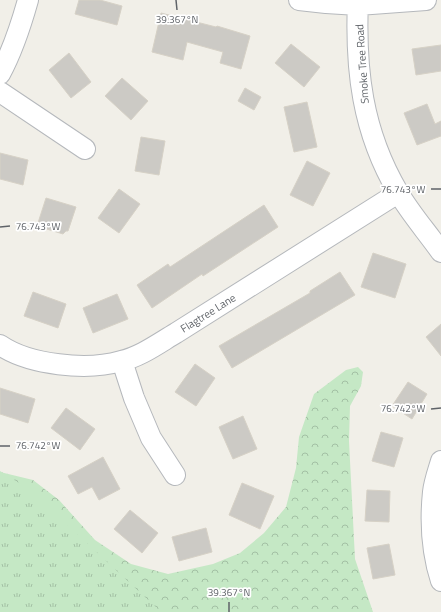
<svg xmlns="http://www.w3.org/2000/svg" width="441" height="612" font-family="'Titillium Web',sans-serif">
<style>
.forest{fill:url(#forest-crowns)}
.park{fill:url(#park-tufts)}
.building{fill:#cccac5;stroke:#d6d1c6}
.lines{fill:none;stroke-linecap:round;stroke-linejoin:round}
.street-casing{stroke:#b5b8bc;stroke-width:22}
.street{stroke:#fff;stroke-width:20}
.ticks{fill:none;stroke:#5f6368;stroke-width:1.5}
.labels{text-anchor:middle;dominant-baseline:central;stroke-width:3.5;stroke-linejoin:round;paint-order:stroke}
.street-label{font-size:11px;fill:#5f6368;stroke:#fff}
.ticks-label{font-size:10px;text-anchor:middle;fill:#5f6368;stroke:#fff;stroke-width:3.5;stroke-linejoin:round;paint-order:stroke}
</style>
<defs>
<pattern id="forest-crowns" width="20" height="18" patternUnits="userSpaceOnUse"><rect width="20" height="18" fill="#c5e8c5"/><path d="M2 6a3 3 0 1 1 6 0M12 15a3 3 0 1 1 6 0" fill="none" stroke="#a3c0a4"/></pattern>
<pattern id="park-tufts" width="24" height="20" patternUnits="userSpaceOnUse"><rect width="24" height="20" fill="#c5e8c5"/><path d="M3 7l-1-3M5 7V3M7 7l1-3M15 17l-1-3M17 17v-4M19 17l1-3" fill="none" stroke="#a3c0a4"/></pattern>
</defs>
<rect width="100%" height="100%" fill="#f1efe8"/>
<path class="forest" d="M358,367L363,372L361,386L350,406L349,441L355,559L373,612H0V472L33,480L59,500L95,540L131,564L168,574L213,564L240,553L264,533L286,507L296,468L299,437L314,394L346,370Z"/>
<path class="park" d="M0,471L30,490L161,612H0Z"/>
<path class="building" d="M79,0H100L122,6L117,25L75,14Z
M161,13L216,27L217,26L250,36L241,69L220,63L223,52L187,42L183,60L152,52Z
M291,44L320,67L304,87L275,63Z
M441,45V71L416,75L412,49Z
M69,53L91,82L71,98L49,70Z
M122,78L148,101L131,120L105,96Z
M245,88L261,97L254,110L238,101Z
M307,102L317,147L294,152L284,107Z
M427,104L435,124L441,121V136L417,145L404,113Z
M141,137L165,141L159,175L135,171Z
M0,153L28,160L23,185L0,179Z
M307,161L330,173L313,206L290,195Z
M119,189L140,204L119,233L98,218Z
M46,198L76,207L68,231H66L63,234L37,226Z
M264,205L278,227L203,276L202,274L152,308L137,285L168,264L170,267Z
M373,253L406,264L395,298L361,287Z
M340,272L355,295L232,368L219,346L310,293V291Z
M33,292L66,304L58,328L24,316Z
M117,294L128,319L93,333L83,308Z
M441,324V356L426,337Z
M195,364L215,378L196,406L175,392Z
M408,382L427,394L412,419L392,406Z
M0,388L35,399L28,423L0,414Z
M66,408L95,429L80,450L51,428Z
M243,416L257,449L233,459L219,427Z
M381,432L403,438L394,467L372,461Z
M103,457L120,489L99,500L92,487L78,494L68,476Z
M242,483L274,496L260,529L229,515Z
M367,490L390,491L389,522L365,521Z
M130,510L158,533L142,553L114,529Z
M206,528L212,552L179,561L172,537Z
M389,544L395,575L373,579L367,548Z"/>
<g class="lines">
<g class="street-casing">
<path id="street" d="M299,0L326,3L358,5L426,0
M358,0C355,69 362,131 398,192C410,213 427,232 441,252
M0,74C13,50 21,25 28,0
M0,92L85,149
M0,345C29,365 87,371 121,361C140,357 159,343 176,333L398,193
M122,361L134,398L151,438L175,475
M441,461C438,471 434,482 433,492C430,521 432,553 441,581"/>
</g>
<use href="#street" class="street"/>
</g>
<path class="ticks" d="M176,0L177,10M431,189H441M0,227L10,226M431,409L441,408M0,446H10M229,602V612"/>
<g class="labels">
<g class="street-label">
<text transform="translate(362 64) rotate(-94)">Smoke Tree Road</text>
<text transform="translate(208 313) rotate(-32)">Flagtree Lane</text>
</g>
</g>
<g class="ticks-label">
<text x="177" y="23">39.367°N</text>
<text x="403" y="193">76.743°W</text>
<text x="38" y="230">76.743°W</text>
<text x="403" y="412">76.742°W</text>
<text x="38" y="449">76.742°W</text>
<text x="229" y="596">39.367°N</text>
</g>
</svg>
